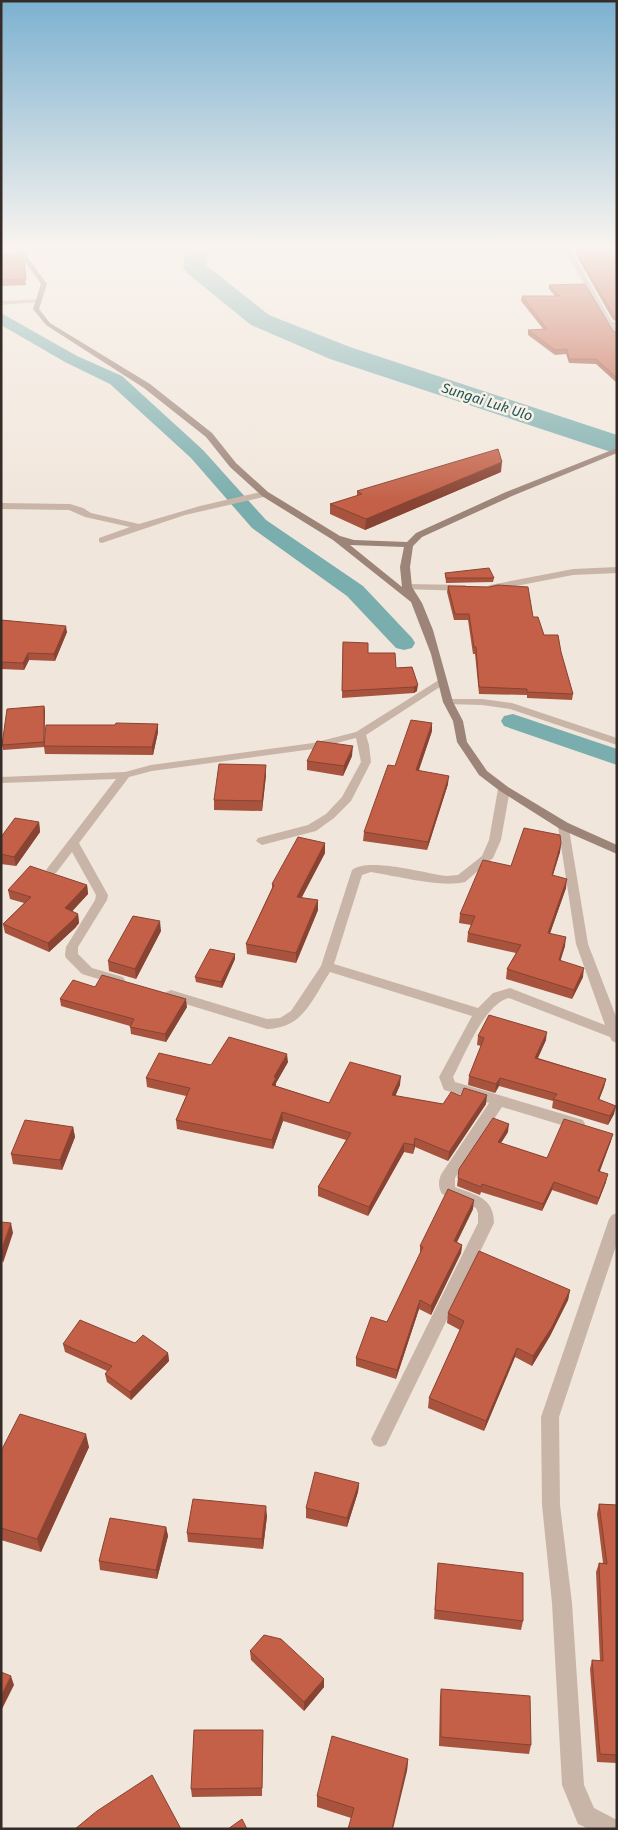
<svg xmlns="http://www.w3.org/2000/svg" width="618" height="1830" font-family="'Fira Sans',sans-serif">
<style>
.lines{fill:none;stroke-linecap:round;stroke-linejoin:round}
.canal{fill:#7aadad;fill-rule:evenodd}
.river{fill:#7aadad;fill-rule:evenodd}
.minor{fill:#c9b5a7;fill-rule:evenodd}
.tertiary{fill:#c9b5a7;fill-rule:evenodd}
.secondary{fill:#9c8478;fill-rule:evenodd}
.wall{fill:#a8533d}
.shaded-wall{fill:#884332}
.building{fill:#c36047;stroke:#884332}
.labels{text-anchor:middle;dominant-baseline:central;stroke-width:5;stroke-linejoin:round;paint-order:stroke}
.far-water-label{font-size:14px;font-style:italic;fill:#1e5556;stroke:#f9f0e7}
</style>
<rect width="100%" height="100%" fill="#f1e6db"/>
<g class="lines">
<path class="canal" d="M1,313L77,356L122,376L203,450L266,520L363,586L412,638L415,643L412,648L404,650L396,648L347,596L252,528L191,458L110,384L65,362L1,325Z
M513,714L617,749V765L504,726L501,721L504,716Z"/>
<path class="river" d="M185,247H209L207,266L269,315L350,347L617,435V454L330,359L251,325L187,273L183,268Z"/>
<path class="minor" d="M42,299V301L40,302L1,305V301Z
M608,323H612L617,329V337L614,335Z
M265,491L269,494L268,496L185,515L102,543L99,542V538L130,527L85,517L69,510L1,509V503L70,504L83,508L91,513L139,524L200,506Z
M617,567V573L573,575L490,591L485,588L490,585L573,569Z
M407,584L465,585L470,588L465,591L404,589L402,587Z
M442,678L447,681L446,683L366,735L369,745L371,762L351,801L334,818L316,831L262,845L256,841L258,838L308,825L326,814L342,797L361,762L356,738L313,749L152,771L129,777L79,843L108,895L107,900L78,947V954L92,968L123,977L125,980L123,983L118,985L82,974L66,958L65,955L66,947L95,900L96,895L72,852L56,873L52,874L46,870L116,779L1,783V777L125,772L151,765L313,743L356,732Z
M448,699H482L512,703L617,738V745L510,709L482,705L444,704L443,702Z
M504,786L510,789L501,840L493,858L465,882C441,888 397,876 371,872L362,875L334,964L478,1008L493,993L510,988L605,1025L576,944L558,826L560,823H568L588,944L617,1019V1043L612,1041L610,1037L509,998C484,1004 465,1055 453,1077L455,1082L583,1120L585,1124L583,1128L578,1130L502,1107L455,1178V1187C475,1195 494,1197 494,1223L386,1445L380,1447L374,1445L371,1439L478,1223V1213L476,1208L442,1194C438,1188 438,1179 442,1173L489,1103L444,1090L439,1077L472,1016L330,972C312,999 304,1028 267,1029L166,998L164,995L166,992L171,990L267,1019L280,1018L291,1011L321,966L352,870C368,857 424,873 446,876L458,875L482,856L489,840L498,789Z
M617,1213V1243L559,1417L560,1505L572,1603L584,1785L594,1808L617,1820V1829H589L578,1824L562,1785L552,1603L542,1505L541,1417L609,1219L612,1215Z"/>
<path class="tertiary" d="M563,247H569L612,322H617V326L607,324Z"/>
<path class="secondary" d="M14,247H20L47,284L39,309L50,323L150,384L212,433L236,463L268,492L340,536L354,540L407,542L416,533L506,492L617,448V453L512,496L422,537L413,546L410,567L412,587L422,603L433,630L453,702L463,721L467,742L487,771L508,787L568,823L617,845V854L560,829L500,791L479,775L457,742L453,721L443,702L431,654L411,602L333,540L262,496L230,467L206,437L144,388L46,325L33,309L41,284ZM350,545L404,547L400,567L402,587Z"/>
</g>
<path class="wall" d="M574,247H617V321L613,320L579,260Z
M1,254L24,260L26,285L1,286Z
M549,285L613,331L617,333V383L596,364L569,363L566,354L555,355L528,335V330H544L521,301L522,296H555L549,289Z
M501,472L365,530L330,514V504L357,496V491Z
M445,573L494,578L493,582L446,583Z
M448,586L533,617L544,635L561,652L573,694L572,700L527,698V695L479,694L475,654H473L468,620H454L447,592Z
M1,620L67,632L55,661L29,660L24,670L1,669Z
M343,642L368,653L396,668L412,667L417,691L414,693L342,698Z
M44,706L45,711L44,741L115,725L158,724V732L153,755L45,754L44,747L3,750L2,745Z
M432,731L419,770L448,784L427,850L363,841L364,832Z
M352,756L343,776L307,770V761Z
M266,775L262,811L214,810V800Z
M39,822L40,832L16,866L1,864V837Z
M325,843V853L302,897L318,910L296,963L247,954L246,944L272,888V884Z
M561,843L560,852L553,875L566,888L550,933L565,946L560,960L583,977L572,999L506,979L507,969L516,953L467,942L468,933L471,925L459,923L460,914L511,866Z
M87,885L88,894L72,911L78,914L79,923L75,928L49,952L5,933L3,924L24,903L10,899L8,890Z
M161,931L136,979L109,971L108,961Z
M235,959L222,988L196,982L195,977Z
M95,987L187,1007L166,1042L131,1034L130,1026L61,1006L60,999Z
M478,1036L546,1040L538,1058L606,1079L604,1087L599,1100L614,1114L608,1125L552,1108L553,1101L499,1086L495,1093L468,1085L469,1076L481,1046L477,1045Z
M288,1062L276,1083V1086L329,1103L400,1085L395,1096L443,1104L461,1096L486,1104L448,1161L415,1147L413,1154L404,1152L368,1216L318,1196V1187L346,1140L283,1121L273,1149L177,1129L176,1120L186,1096L147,1087L146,1078L211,1065Z
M73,1127L75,1137L62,1170L13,1164L11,1154Z
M508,1132L501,1143L547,1158L611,1141L599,1172L606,1182L597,1205L552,1190L542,1211L481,1192L480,1195L457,1186L458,1178Z
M473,1209L457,1242L462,1245L461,1253L431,1315L419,1309L396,1379L356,1366V1358L387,1322L420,1255V1246Z
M570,1290L568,1300L550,1336L532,1366L515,1357L484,1431L428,1408L429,1398L460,1330L447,1323L448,1313Z
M135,1343L168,1353L169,1361L131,1400L107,1382L105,1374L107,1371L65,1352L63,1344Z
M89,1447L41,1552L1,1540V1451Z
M359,1483L358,1492L347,1527L306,1518V1508Z
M599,1504L617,1505V1763L597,1762L590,1669L592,1660L600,1661L596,1572L599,1563H603L597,1514Z
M267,1516L263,1549L188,1542L187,1533Z
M166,1527L168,1536L157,1579L100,1570L99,1561Z
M438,1563L523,1621L521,1630L434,1619Z
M250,1651L324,1687L304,1711L251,1660Z
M441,1689L531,1745L529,1754L439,1746L440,1697Z
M263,1738L262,1796L192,1797L191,1789Z
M408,1759L407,1771L351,1818L317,1807V1796Z"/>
<path class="shaded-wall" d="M502,462L501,472L365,530L366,519Z
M66,626L67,632L55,661L54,654Z
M28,653L29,660L24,670L23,663Z
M418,685L417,691L414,693V687Z
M44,706L45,711L44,747Z
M432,723V731L416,778V770Z
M158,724V732L153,755L152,747Z
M353,746L352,756L343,776L344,766Z
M266,765V775L262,811V801Z
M449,776L448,784L427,850L428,842Z
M39,822L40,832L16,866L14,857Z
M325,843V853L297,906V897Z
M561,843L560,852L550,884L552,875Z
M567,879L566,888L547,942L548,933Z
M87,885L88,894L66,918L65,908Z
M318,900V910L296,963V953Z
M78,914L79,923L75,928L49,952L48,943Z
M160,921L161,931L136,979L135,969Z
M566,937L565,946L558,969L559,960Z
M235,954V959L222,988L221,982Z
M584,968L583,977L572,999L574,990Z
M186,999L187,1007L166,1042L165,1034Z
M547,1032L546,1040L534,1066L535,1058Z
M287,1054L288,1062L276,1083V1087L272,1085L274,1077Z
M401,1076L400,1085L392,1104V1095Z
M500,1078L499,1086L495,1093L496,1084Z
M606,1079L604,1087L596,1107L598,1099Z
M487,1095L486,1104L448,1161L449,1152Z
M616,1106L614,1114L608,1125L610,1116Z
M282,1112L283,1121L273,1149L272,1140Z
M509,1124L508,1132L497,1149L498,1142Z
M73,1127L75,1137L62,1170L60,1160Z
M613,1134L611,1141L597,1179L598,1171Z
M415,1138V1147L413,1154L414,1145Z
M404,1143V1152L368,1216L369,1207Z
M608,1174L606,1182L597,1205L599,1198Z
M554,1182L552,1190L542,1211L543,1204Z
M474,1200L473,1209L453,1250L454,1241Z
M11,1223L13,1233L3,1263L1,1257V1251Z
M462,1245L461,1253L431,1315V1306Z
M570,1290L568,1300L550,1336L532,1366L533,1356Z
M420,1300L419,1309L396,1379L397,1370Z
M517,1348L515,1357L484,1431L486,1421Z
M168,1353L169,1361L131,1400L130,1392Z
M86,1434L89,1447L41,1552L37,1539Z
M359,1483L358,1492L347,1527V1518Z
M266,1506L267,1516L263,1549L262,1539Z
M166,1527L168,1536L157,1579L156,1570Z
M11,1676L14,1685L1,1711V1696Z
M324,1679V1687L304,1711V1702Z
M408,1759L407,1771L393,1829H392Z"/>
<path class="building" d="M576,247H617V316H614L579,256Z
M20,253L24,260L26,279L1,280V254Z
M585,284L613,331L617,333V378L596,359H569L567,349L555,350L528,330L547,329L522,296H560L549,285Z
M498,449L502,462L366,519L330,504L362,494L357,491Z
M489,568L494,578H446L445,573Z
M498,585L528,587L533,617H538L544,635H558L561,652L573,694L527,692V689L479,687L476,647H474L469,614H455L448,586L489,587Z
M1,620L66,626L54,654L28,653L23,663L1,662Z
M343,642L368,643V653H395L396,668L412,667L418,685L414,687L342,691Z
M44,706V742L2,745L7,709Z
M411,720L432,723L416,770L449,776L428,842L364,832L388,765L395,766Z
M116,723L158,724L152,747L44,746L46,725H115Z
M317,741L353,746L344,766L307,761Z
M219,764L266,765L262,801L214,800Z
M15,818L39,822L14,857L1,854V837Z
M524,828L560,835L561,843L552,875L567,879L548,933L566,937L559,960L584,968L574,990L507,969L521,945L468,933L475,916L460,914L482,862L483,860L511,866Z
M298,837L325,843L297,897L318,900L296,953L246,944L274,885L272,884Z
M30,866L87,885L65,908L78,914L74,919L48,943L3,924L31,897L8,890Z
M133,916L160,921L135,969L108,961Z
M210,949L235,954L221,982L195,977Z
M102,975L186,999L165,1034L130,1027L134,1019L60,999L73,980L95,987Z
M489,1015L547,1032L535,1058L606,1079L598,1099L616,1106L610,1116L553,1099L557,1094L500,1078L496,1084L469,1076L484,1038L478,1036Z
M229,1037L287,1054L274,1077L276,1078L272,1085L329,1103L350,1062L401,1076L392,1095L443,1104L451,1092L461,1096L464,1088L487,1095L449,1152L415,1138L414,1145L404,1143L369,1207L318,1187L351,1133L282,1112L272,1140L176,1120L190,1088L146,1078L159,1053L211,1065Z
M493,1118L509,1124L498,1142L547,1158L564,1119L613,1134L598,1171L608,1174L599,1198L554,1182L543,1204L482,1184L481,1187L458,1178L459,1169Z
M25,1120L73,1127L60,1160L11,1154Z
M448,1189L474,1200L454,1241L462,1245L431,1306L420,1300L397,1370L356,1358L371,1317L387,1322L423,1247L420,1246Z
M1,1222L11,1223L1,1251Z
M479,1251L570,1290L552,1327L533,1356L517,1348L486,1421L429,1398L464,1321L448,1313Z
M80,1320L135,1343L143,1335L168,1353L130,1392L105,1374L112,1366L63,1344Z
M20,1414L86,1434L37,1539L1,1528V1451Z
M315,1472L359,1483L347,1518L306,1508Z
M193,1499L266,1506L262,1539L187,1533Z
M599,1504L617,1505V1755L600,1754L592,1660L603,1661L599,1563L607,1564Z
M110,1518L166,1527L156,1570L99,1561Z
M438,1563L523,1573V1621L435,1610Z
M264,1635L281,1639L324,1679L304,1702L250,1651Z
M1,1672L11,1676L1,1696Z
M441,1689L530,1696L531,1745L441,1737Z
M194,1730H263L262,1788L191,1789Z
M332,1736L408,1759L392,1829H348L354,1808L317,1796Z
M152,1775L181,1829H75L97,1811Z
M242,1819L247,1829H228Z"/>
<linearGradient id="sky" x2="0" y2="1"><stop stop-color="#7cb1d0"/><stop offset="0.49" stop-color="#f9f4ef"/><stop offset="1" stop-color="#f9f4ef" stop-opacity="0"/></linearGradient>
<rect width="618" height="503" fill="url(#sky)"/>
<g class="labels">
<g class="far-water-label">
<text transform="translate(487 402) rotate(18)">Sungai Luk Ulo</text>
</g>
</g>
<rect width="618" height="1830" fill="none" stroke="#352b27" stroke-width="5"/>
</svg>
